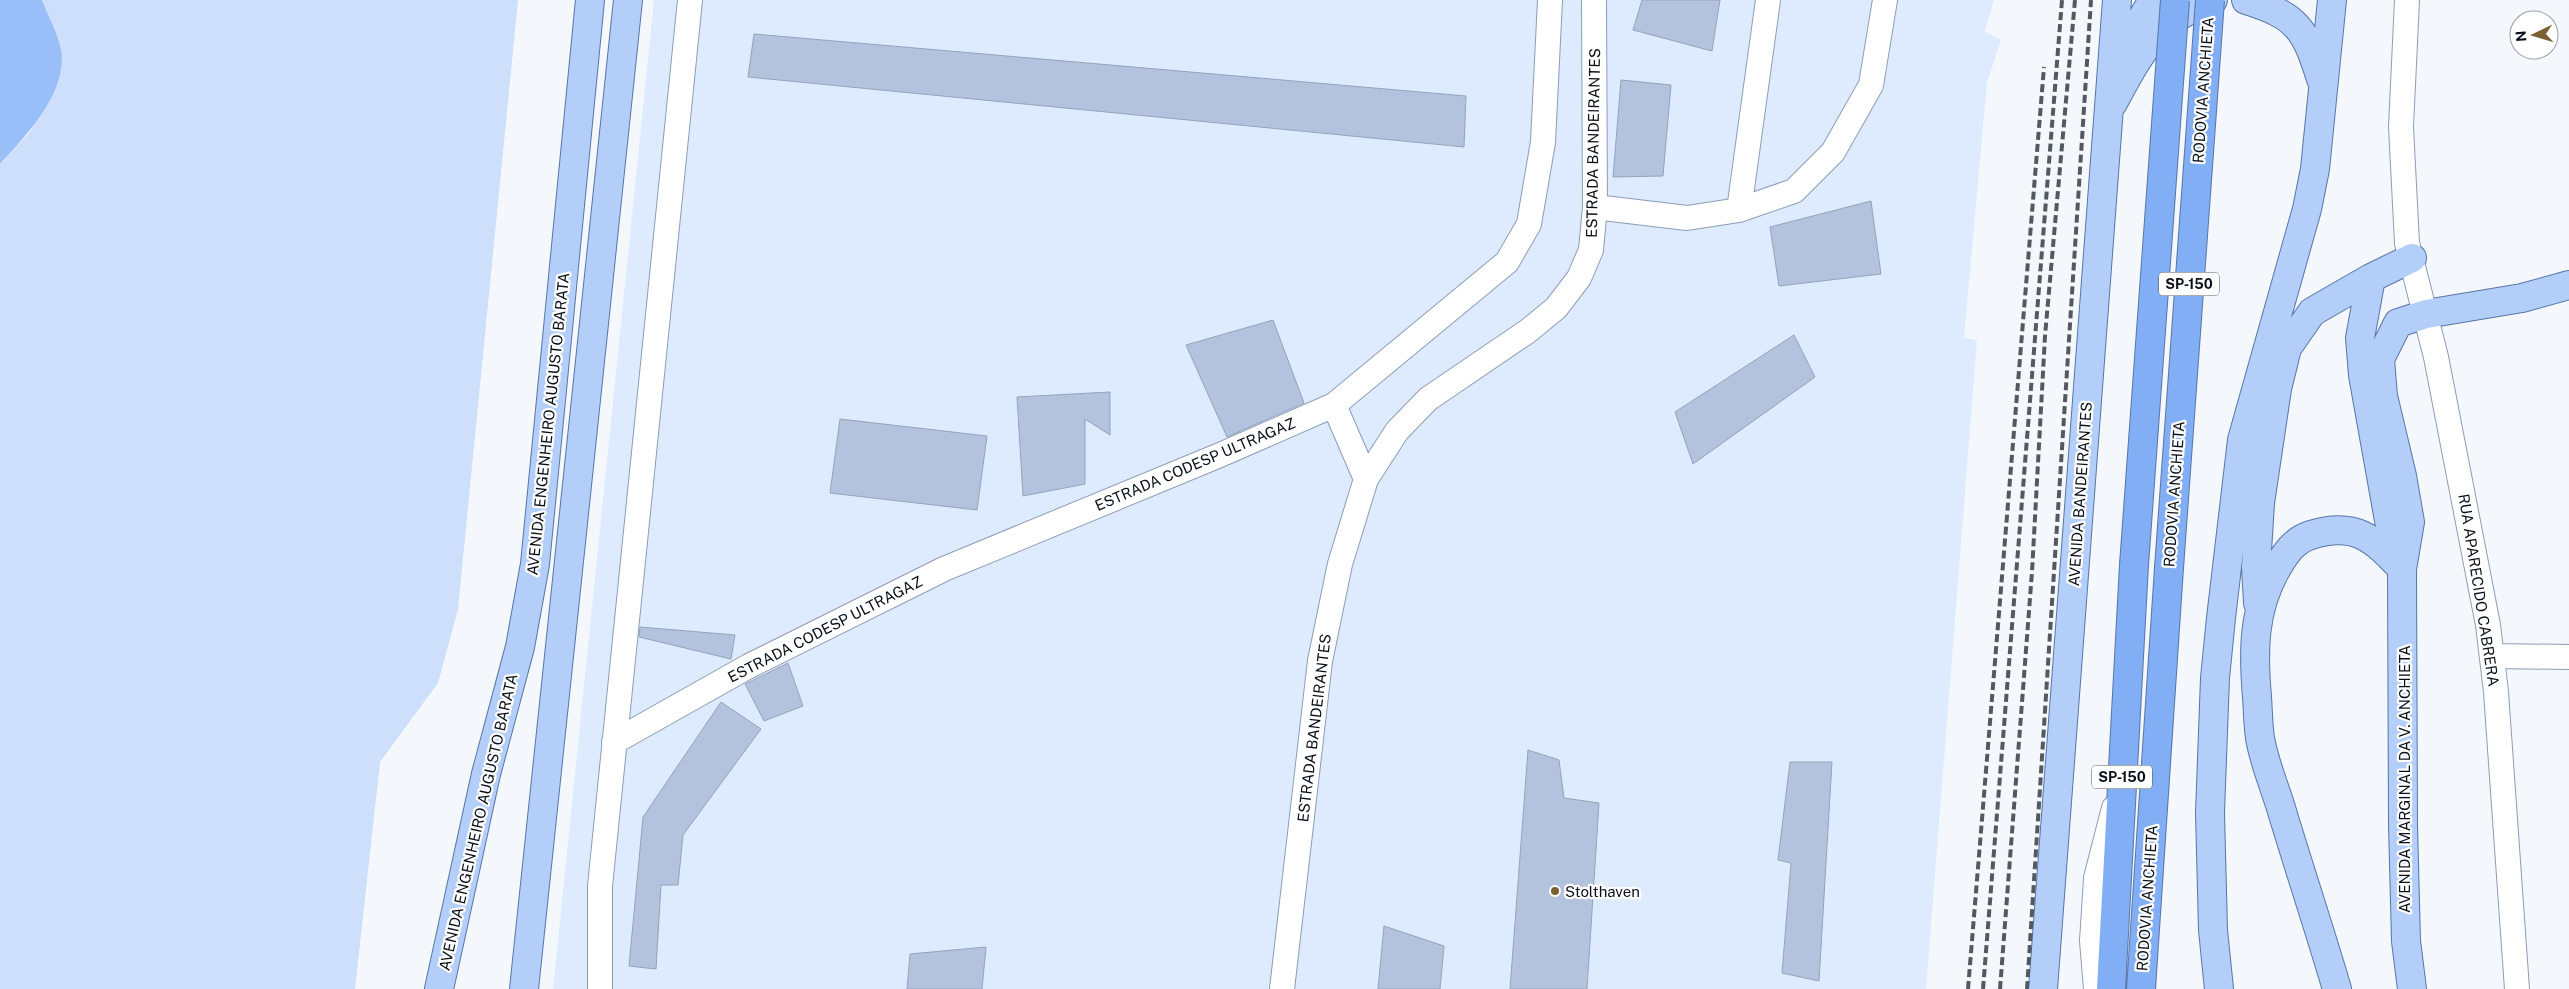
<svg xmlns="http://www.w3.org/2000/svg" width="2569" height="989" font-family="'Public Sans',sans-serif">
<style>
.built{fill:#deebff}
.green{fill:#cddffb}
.water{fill:#99bef8}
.building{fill:#b3c3dd;stroke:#93a3bb}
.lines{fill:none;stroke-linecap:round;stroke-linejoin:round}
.minor-casing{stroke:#8d9db5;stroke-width:26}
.major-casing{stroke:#5776a7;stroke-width:30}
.highway-casing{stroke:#5776a7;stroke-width:30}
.minor{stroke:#fff;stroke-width:24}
.major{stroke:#b3cef8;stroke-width:28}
.highway{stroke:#81aef4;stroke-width:28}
.rail{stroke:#545961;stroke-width:4;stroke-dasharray:8 4;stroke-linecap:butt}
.highway-bridge-casing{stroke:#5776a7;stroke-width:30;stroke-linecap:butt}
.highway-bridge{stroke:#81aef4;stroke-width:28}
.poi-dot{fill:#7b6033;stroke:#fff;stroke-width:2}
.labels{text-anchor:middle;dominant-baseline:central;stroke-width:4.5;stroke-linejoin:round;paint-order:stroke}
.shield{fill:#fff;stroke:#53575d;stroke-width:1}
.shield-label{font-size:14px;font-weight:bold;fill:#090f18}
.street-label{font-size:15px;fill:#090f18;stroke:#fff}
.poi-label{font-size:15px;fill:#090f18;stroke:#fff;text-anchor:start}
</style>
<rect width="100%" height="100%" fill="#f4f8fd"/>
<path class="built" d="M654,0H1994L1985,31L2001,40L1987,83L1964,338L1977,340L1926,989H553Z"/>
<path class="green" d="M42,0H518L458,609L438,683L380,762L355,989H0V164L31,131L61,50Z"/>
<path class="water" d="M0,0H42C48,16 58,34 61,50C68,92 26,136 0,164Z"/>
<path class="building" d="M1642,0H1720L1712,51L1633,30Z
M754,34L1466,96L1464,147L748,77Z
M1621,80L1671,85L1663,176L1613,177Z
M1871,201L1881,274L1779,286L1770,227Z
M1273,320L1304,403L1227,437L1186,345Z
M1794,335L1815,377L1693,464L1675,412Z
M1110,392V435L1085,419V484L1023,496L1017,397Z
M840,419L987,436L977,510L830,493Z
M640,627L735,635L731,659L639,637Z
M788,663L803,706L764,721L745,684Z
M721,702L761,729L683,835L678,885H661L656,969L629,966L643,817Z
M1528,750L1559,760L1564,798L1599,803L1587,989H1510Z
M1790,762H1832L1819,981L1782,973L1791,863L1778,860Z
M1384,926L1444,946L1440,989H1378Z
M986,947L982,989H907L910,954Z"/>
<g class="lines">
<g class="minor-casing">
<path id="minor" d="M2407,0L2401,127L2407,243L2436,357L2488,625L2496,692L2517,989
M1595,207L1687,218L1739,210L1768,0
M1739,210L1794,191L1833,152L1871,85L1885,0
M1334,405L1366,479
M2492,656L2569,657
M614,742L749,666L944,569L1220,455L1334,405L1507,262L1529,224L1543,142L1550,0
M600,989V886L690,0
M1282,989L1320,661L1340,564L1366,479L1397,431L1428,399L1528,331L1556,308L1579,278L1591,250L1595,207L1594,0
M2096,989L2092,941L2096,878L2114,808"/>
</g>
<g class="major-casing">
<path id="major" d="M2246,0C2297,16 2305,28 2321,79
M2123,65L2132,35L2153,0
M2113,103C2139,54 2158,18 2213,0
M2371,278L2360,338L2363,375L2390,526L2400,560
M2258,603L2256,567L2260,503L2277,389L2287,348L2312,312L2371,278L2412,258
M439,989L486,774L520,647L535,564L590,0
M524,989L628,0
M2043,989L2117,0
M2219,989L2213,930L2210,813L2215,678L2221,618L2242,440L2307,209L2315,169L2332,0
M2337,989C2319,928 2299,868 2281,808C2274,785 2264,762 2260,738C2258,725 2258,710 2257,697C2253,651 2253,609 2277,568C2285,554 2294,540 2311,535C2355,521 2373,538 2402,569
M2412,989L2406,941L2403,825L2402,569L2410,522L2402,476L2383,396L2380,359L2398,323L2426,314L2522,298L2569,285"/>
</g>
<g class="highway-casing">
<path id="highway" d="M2111,989L2134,565
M2141,989L2169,568"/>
</g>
<use href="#minor" class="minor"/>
<use href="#major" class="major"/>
<use href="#highway" class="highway"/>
<path class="rail" d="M1968,989L2044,67
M1983,989L2062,0
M2000,989L2032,572L2045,336L2075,0
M2027,989L2091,0"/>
<g class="highway-bridge-casing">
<path id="highway-bridge" d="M2134,565L2175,0
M2169,568L2210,0"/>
</g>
<use href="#highway-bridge" class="highway-bridge"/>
</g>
<circle class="poi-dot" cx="1555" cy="891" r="5"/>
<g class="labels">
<g class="shield">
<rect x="2159" y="272.5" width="60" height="23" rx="4"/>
<rect x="2092" y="765.5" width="60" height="23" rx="4"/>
</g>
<g class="shield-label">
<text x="2189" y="284">SP-150</text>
<text x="2122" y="777">SP-150</text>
</g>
<g class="street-label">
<text transform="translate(2203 90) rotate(-86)">RODOVIA ANCHIETA</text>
<text transform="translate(1593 143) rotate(-89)">ESTRADA BANDEIRANTES</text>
<text transform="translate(548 424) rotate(-84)">AVENIDA ENGENHEIRO AUGUSTO BARATA</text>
<text transform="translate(1195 464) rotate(-23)">ESTRADA CODESP ULTRAGAZ</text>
<text transform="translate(2080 494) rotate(-86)">AVENIDA BANDEIRANTES</text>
<text transform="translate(2174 494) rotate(-86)">RODOVIA ANCHIETA</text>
<text transform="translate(2479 590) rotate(81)">RUA APARECIDO CABRERA</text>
<text transform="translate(825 629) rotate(-27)">ESTRADA CODESP ULTRAGAZ</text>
<text transform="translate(1314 728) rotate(-83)">ESTRADA BANDEIRANTES</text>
<text transform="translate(2404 779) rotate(-90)">AVENIDA MARGINAL DA V. ANCHIETA</text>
<text transform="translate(478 822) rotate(-77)">AVENIDA ENGENHEIRO AUGUSTO BARATA</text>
<text transform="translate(2147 898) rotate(-86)">RODOVIA ANCHIETA</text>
</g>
<g class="poi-label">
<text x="1565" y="891">Stolthaven</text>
</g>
</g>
<g transform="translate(2534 35) rotate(265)"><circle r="24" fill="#ffffff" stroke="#9d9fa3"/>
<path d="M0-4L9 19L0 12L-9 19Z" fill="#7b6033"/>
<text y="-8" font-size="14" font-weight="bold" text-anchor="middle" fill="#090f18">N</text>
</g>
</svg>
